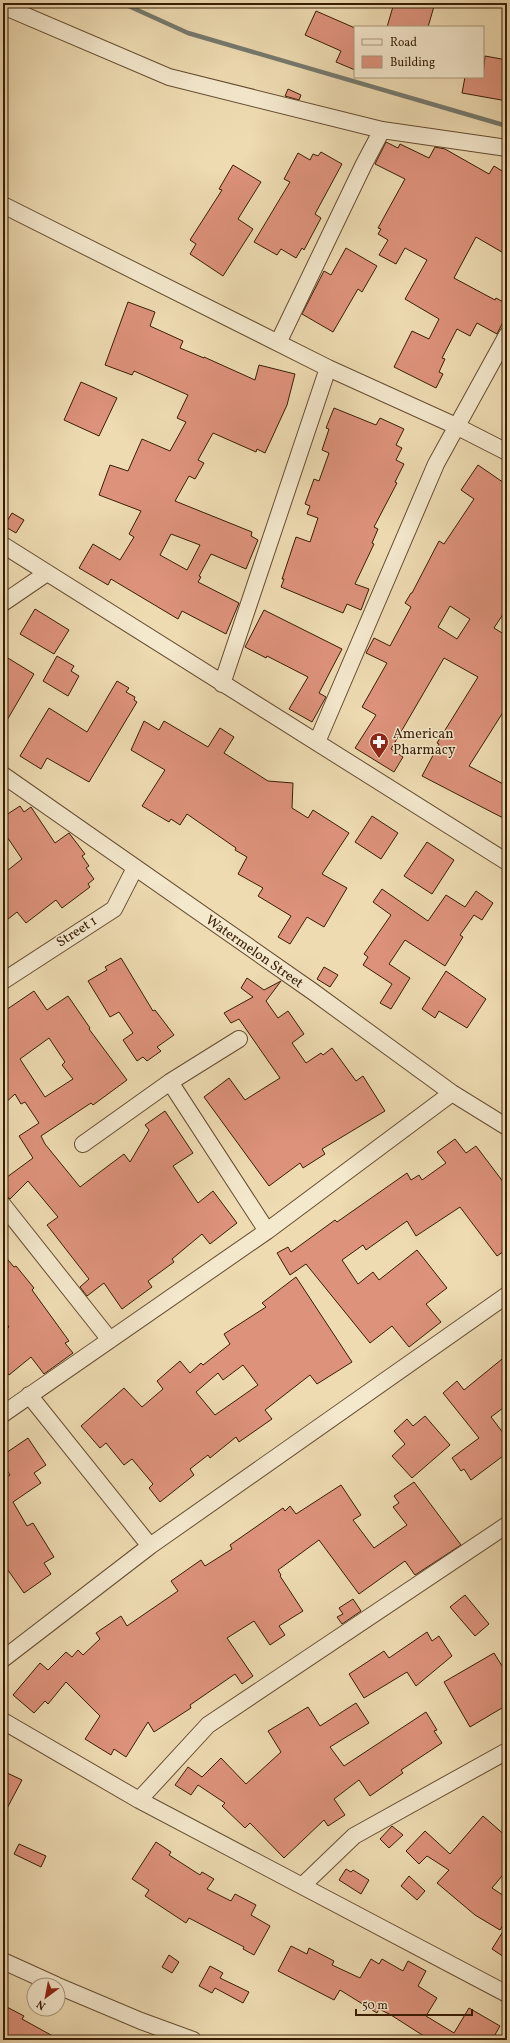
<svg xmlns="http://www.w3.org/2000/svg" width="510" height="2043" font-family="Vollkorn,serif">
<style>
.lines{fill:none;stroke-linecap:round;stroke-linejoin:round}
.stream{stroke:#757a6f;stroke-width:4.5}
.building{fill:#dd927b;stroke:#381e04;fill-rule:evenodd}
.minor-casing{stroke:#664d30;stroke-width:18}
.minor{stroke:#f4e8cd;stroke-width:16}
.labels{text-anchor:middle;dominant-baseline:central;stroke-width:3;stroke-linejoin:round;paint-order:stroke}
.poi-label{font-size:14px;fill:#381e04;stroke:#f4e8cd;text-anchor:start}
.street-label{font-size:14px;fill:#381e04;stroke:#f4e8cd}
</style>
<rect width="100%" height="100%" fill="#eedbb2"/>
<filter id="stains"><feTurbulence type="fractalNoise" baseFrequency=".005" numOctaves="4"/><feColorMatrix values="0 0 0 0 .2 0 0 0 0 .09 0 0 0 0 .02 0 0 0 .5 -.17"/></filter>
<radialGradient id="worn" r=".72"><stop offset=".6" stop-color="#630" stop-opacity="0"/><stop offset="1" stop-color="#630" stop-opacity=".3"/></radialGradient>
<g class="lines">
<path class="stream" d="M122,3L188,33L507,126"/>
</g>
<path class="building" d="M394,3H435L428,27H387Z
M316,11L355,28V70L336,62L341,51L305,35Z
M485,56L507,60V101L462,93L465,77H483Z
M288,89L301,95L299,100L285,96Z
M386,142L398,148L400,144L429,158L435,147L445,149L489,174L494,166L507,174V255L476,237L454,278L495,300L496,298L507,304V314L497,334L477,323L470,336L457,329L442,358L445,359L439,372L443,374L436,388L394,367L412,331L429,339L439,319L405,299L427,260L405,248L396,264L379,255L388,240L378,234L381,229L378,228L405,179L375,164Z
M321,152L342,164L315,214L321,218L304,250L302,248L296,258L281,249L277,255L254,242L290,182L284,179L298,153L310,160L313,154L318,156Z
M233,165L261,182L238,219L253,229L223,276L190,254L196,244L190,240L222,190L219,189Z
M346,248L377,266L362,292L358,289L333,332L302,314L324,271L331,275Z
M128,302L155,312L150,326L183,341L180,348L204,358V357L255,380L259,365L295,374L287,405L265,453L257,449L256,452L213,433L198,460L204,463L195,479L189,476L175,501L252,532L251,536L258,540L246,569L211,554L199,576L201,577L198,582L239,603L226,634L182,611L178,619L111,579L108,585L79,568L93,544L120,560L134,537L129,534L141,511L99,495L110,465L128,471L142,439L170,451L186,422L177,418L188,395L134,371L132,375L105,365ZM171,534L200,545L187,570L160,555Z
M81,382L117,398L99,436L64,420Z
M334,408L376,425L380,418L404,429L396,445L402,448L396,460L404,464L395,482L397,483L374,527L378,529L372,543L374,544L355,584L369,589L361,610L347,604L343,613L281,587L284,579H282L296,537L310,542L318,518L307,514L310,506L305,504L314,479L319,481L329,453L322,450L329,429L326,428Z
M478,465L507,485V608L494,628L507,636V706L469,766L507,786V820L422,776L439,744L437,743L478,677L444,658L391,749L403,757L394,772L355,748L376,715L362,707L387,663L366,653L374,638L390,646L411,607L405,603L411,593H412L439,541L444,544L474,499L461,490ZM450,606L470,619L457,639L438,627Z
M12,513L24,520L16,533L4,526Z
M35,609L69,630L54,654L20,634Z
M264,610L342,649L319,693L326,697L312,722L289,709L308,677L267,656L266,658L245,647Z
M3,655L34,674L3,727Z
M57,656L74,666L71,671L79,676L68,696L43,681Z
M117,681L129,688L126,692L135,697L134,700L137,702L89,782L47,758L41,769L20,756L49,708L87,732Z
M144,721L159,730L164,721L208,747L220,728L234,737L224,753L268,781L293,783L292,808L308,818L313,810L349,833L322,874L347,888L324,927L307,917L290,944L278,937L291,916L258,896L263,888L238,874L247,857L235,850L236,848L187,814L180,825L171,819L169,822L142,806L165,770L131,750Z
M20,806L24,812L31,807L55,843L69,833L85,854L82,856L89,866L86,868L94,879L88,884L90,887L62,908L56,900L26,923L17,912L3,923V874L22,859L3,831V817Z
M372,816L398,833L381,859L355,842Z
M427,842L454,860L432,894L404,876Z
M382,889L428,921L446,895L465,907L476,891L493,903L482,920L474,915L460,935L463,937L445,966L405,940L389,964L410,978L391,1009L380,1003L392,984L363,965L368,957L364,954L391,915L373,902Z
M121,958L153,1011L155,1010L174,1035L157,1047L161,1051L147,1061L143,1057L137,1061L123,1040L133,1033L119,1012L110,1017L88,981L107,970L105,967Z
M324,967L338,975L330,987L317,979Z
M446,971L486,999L467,1028L439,1011L435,1018L422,1009Z
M247,978L264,990L281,981L266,1001L278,1018L288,1011L304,1034L292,1043L306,1063L321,1053L323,1055L332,1048L356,1081L363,1076L385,1111L322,1149L325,1154L303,1168L300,1163L269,1186L204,1097L229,1078L245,1100L280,1078L239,1019L231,1023L224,1013L253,997L241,988Z
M34,991L47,1010L68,996L90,1028L89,1029L127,1080L93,1105L91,1103L41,1136L45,1144L80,1187L124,1154L130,1162L149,1130L145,1125L165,1111L193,1153L173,1166L198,1203L213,1191L237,1223L210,1244L202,1234L172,1259L174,1262L148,1281L152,1287L122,1309L104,1283L87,1296L80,1287L89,1279L47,1225L58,1217L28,1181L10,1199L3,1192V1180L33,1158L19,1136L39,1123L25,1102L21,1104L15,1094L3,1105V1012ZM49,1038L65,1062L62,1065L73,1079L45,1097L20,1059Z
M455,1139L466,1153L476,1146L507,1187V1249L497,1256L460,1207L416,1236L407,1221L366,1250L363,1245L342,1260L358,1284L373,1272L379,1280L417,1250L447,1288L426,1304L441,1322L409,1347L392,1326L370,1343L306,1264L290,1275L277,1253L288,1247L291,1252L335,1220L337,1222L407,1173L411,1180L419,1175L422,1180L446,1163L437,1152Z
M3,1254L14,1267L16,1266L34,1288L32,1290L69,1341L65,1343L73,1353L44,1374L31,1357L9,1375L3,1367V1332L9,1327L3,1318Z
M296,1277L352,1362L317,1384L310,1375L265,1410L272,1419L239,1442L236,1437L210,1458L208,1455L190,1469L194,1475L160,1502L149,1488L153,1484L132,1459L124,1465L106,1443L100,1448L81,1426L124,1388L142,1407L163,1389L157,1381L180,1361L190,1373L201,1363L203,1365L230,1344L224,1334L266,1307L262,1303ZM243,1365L258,1385L215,1415L196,1392L218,1373L223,1380Z
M507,1355V1405L491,1417L507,1438V1453L471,1480L464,1469L461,1471L452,1458L479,1438L443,1393L457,1381L464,1390Z
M425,1416L450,1445L412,1478L392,1456L405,1444L394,1431L407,1419L413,1426Z
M28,1438L46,1465L34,1473L41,1483L13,1502L27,1526L33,1523L54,1557L44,1563L51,1574L24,1593L3,1563V1479L10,1475L3,1465V1455Z
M414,1482L461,1545L415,1575L405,1561L359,1594L319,1540L278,1570L281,1575L280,1576L303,1611L279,1626L285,1635L270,1645L254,1621L227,1638L253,1676L242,1684L235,1674L190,1705L191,1708L154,1732L148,1722L126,1757L114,1749L111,1755L85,1739L100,1716L66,1682L48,1704L45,1701L34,1713L13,1695L40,1663L48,1670L66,1652L72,1657L78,1650L83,1655L100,1639L96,1633L121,1616L127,1626L178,1591L171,1581L201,1560L205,1566L232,1549L230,1545L283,1508L285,1511L290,1506L296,1514L341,1485L361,1515L353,1520L374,1548L407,1525L393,1507L399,1503L394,1496Z
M465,1595L489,1624L475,1636L450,1607Z
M353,1599L361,1611L342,1624L337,1617L343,1614L339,1608Z
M427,1632L432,1641L439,1636L452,1656L416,1686L407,1672L364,1698L349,1674L384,1651L389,1658Z
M494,1653L507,1674V1705L470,1727L444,1682Z
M356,1703L369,1723L330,1747L344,1766L426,1712L437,1730L434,1731L442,1743L401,1770L403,1773L370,1796L359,1780L334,1799L345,1815L328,1826L324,1820L284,1858L250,1823L245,1828L222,1806L225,1803L198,1785L191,1795L175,1785L188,1767L202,1777L221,1758L246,1784L281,1752L268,1731L308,1707L320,1726Z
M3,1771L22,1780L3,1816Z
M483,1816L507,1837V1870L492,1888L507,1898V1918L500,1930L475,1915L437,1883L449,1870L427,1856L419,1864L406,1851L425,1831L450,1854Z
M392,1826L403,1835L389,1848L380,1839Z
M156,1842L171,1852L169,1855L200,1875L202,1872L214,1879L207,1889L231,1901L235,1894L256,1905L251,1915L270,1926L254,1955L243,1949L244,1947L189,1918L186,1923L145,1896L149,1890L132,1879Z
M19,1844L46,1856L41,1867L14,1854Z
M346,1869L351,1872L353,1870L369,1880L361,1894L339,1880Z
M409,1876L425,1891L417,1900L401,1886Z
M507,1925V1959L492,1949Z
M291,1946L307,1954L309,1948L334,1961L332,1965L360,1978L371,1959L379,1964L382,1959L403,1971L408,1961L426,1971L418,1986L437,1998L426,2016L454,2033L469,2008L500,2026L492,2040H430L391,2015L379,2009L377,2013L340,1990L334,2000L278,1971Z
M169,1955L179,1962L172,1973L162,1967Z
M210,1966L223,1973L220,1978L249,1992L243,2003L215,1988L212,1993L199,1986Z
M3,2005L24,2016L22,2019L60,2040H3Z"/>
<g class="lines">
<g class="minor-casing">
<path id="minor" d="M3,6L169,77L382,130L507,148
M3,205L328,368L456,426L507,452
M278,343L364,164L382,130
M3,545L507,862
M3,603L47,573
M222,684L328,368
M317,742L436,464L507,335
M3,775L312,991L452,1093L507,1127
M3,981L114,909L135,868
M170,1082L267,1231
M83,1144L170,1082L239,1039
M3,1205L110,1340
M29,1395L150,1546
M3,1414L267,1231L452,1093
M3,1659L150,1546L507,1295
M3,1721L139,1800L507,1994
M139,1800L208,1725L507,1525
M303,1885L354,1836L507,1751
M3,1961L56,1985
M58,1986L141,2021L193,2040"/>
</g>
<use href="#minor" class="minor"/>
</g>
<defs>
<g id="pharmacy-pin" transform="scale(1)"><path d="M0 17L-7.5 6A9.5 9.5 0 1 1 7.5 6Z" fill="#8f2418" stroke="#f4e8cd"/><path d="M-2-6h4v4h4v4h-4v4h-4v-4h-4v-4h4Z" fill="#fff"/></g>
</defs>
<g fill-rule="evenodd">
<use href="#pharmacy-pin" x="379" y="742"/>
</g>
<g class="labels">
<g class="poi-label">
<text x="393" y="734">American<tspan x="393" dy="16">Pharmacy</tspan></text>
</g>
<g class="street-label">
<text transform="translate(77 932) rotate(-33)">Street 1</text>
<text transform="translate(254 952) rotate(35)">Watermelon Street</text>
</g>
</g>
<rect width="510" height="2043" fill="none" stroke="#eedbb2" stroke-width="16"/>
<rect x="4" y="4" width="502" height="2035" fill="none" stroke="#381e04" stroke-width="2"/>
<rect x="8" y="8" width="494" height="2027" fill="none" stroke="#381e04"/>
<rect x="354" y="26" width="130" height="52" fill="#f4e8cd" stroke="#a9977d"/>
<rect x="362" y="39" width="20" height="6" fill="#f4e8cd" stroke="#a9977d"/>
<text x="390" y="46" font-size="12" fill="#381e04">Road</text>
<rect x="362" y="56" width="20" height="12" fill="#dd927b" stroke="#a9977d"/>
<text x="390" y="66" font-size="12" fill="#381e04">Building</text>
<g transform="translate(46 1997) rotate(212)"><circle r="19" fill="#f4e8cd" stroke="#a9977d"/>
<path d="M0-3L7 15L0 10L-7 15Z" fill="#8f2418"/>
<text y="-6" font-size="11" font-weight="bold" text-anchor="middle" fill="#381e04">N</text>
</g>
<path d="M356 2009v6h116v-6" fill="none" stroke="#381e04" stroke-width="2"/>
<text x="362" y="2009" font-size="12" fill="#381e04" stroke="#f4e8cd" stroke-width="3" paint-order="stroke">50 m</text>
<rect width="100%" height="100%" filter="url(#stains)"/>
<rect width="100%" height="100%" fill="url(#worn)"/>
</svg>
